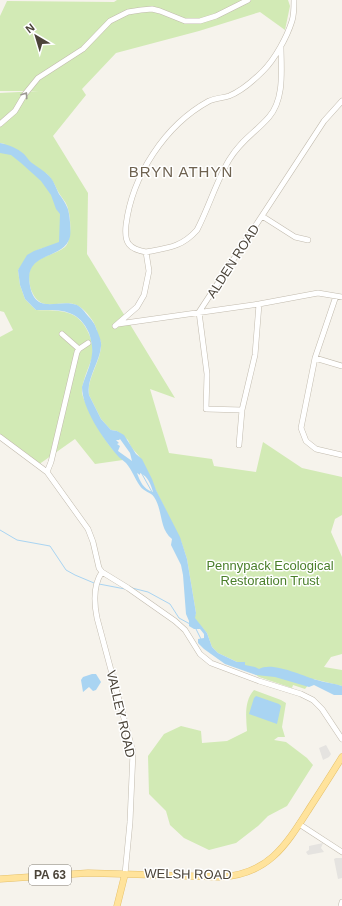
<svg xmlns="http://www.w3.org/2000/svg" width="342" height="906" font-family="Arial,sans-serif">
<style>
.green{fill:#d2eab5}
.parking{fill:#e5e3e0}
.water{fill:#a9d4f2;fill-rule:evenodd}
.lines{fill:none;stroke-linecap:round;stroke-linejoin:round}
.stream{stroke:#a9d4f2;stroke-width:1}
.minor-casing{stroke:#c2bbae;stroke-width:6}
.major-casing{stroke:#e6c16a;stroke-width:7}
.minor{stroke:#fff;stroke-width:5}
.major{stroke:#ffe39c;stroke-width:6}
.oneway{stroke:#9c9892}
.labels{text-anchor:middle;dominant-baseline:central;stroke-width:3;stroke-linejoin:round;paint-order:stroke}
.shield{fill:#fff;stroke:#817c74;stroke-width:1}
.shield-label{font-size:12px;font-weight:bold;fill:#4b4439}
.street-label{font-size:13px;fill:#4b4439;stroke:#fff}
.park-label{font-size:13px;fill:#4a7f2a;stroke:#fff}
.quarter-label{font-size:15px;letter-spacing:1px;fill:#6e6250;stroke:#fff}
</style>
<rect width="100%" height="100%" fill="#f6f3ec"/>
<path class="green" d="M117,0H288L290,6L285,30L260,12L199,31L116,53L82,89L86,95L53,136L88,193L87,254L175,398L150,389L169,453L212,459L214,466L256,472L263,442L302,468L342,477V515L335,519L331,532L342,557V654L331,657L324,667L342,670V686L313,679L305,689L293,685L292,688L259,677L237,662L218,653L212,647L207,633L194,618L196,613L187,559L181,541L139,456L131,447L128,440L117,431L111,430L101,419L89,395C86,379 101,362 101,345C102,342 99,338 97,334C97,332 97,330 96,328C94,321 86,311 80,307C65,296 44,315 33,294C30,289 29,282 29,276C30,256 53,257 65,247C72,240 71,218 68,209C67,203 62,198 59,193C54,184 54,181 46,173C56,195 70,221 58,245C33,249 34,251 18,270L20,285L25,299L36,310C60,311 78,308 89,334C92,341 94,351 92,358C89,367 81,384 82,393C83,399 88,407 90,413C99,430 108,447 123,460L95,464L75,439L38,465L0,437V337L13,330L4,312L0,311V145L5,144L0,143V93L39,91H0V16L7,1L114,2Z
M254,690L281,700L286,703L282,727L285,737H278L274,740L286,742L307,758L313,765L287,806L268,816L258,826L236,843L209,850L184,838L170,825L166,811L149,794L148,756L164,734L181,726L201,731L202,743L227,741L247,731C246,717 244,701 254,690Z"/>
<path class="parking" d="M326,745L331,754L329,757L323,760L319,748Z
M323,843L321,848L324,852L308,855L306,852L309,850V846Z
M336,858H342V878L338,879L334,859Z"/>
<path class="water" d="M0,143C9,145 17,148 24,154C27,157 29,161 32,163C37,167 43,170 47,174C54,180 55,186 59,194C62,198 65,202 67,207C70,212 71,231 70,237C64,261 23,250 30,286C36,316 59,298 77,305C81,307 85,312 88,316C91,319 95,324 96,328C98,333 102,341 101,346C100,362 86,379 89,395L101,419L111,430L117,431L124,435L136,454L142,459L152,479L156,490L180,537L187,559L196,613L195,618L207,633L212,647L218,653L237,662H245V665L255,667L259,669C272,661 303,676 317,680C325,683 334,683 342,686V695H334L314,685L309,687L275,677L256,675L225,664L204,649L198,643V639L204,638V634L200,629H194L189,626V621L186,614L183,575L181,565L171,545L172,539C159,529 163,510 154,497C151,492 144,492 140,486C135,479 132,470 126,463C123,460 119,458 117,455C103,439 82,408 82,387C85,376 91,365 92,354C93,348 91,339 89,333C78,308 59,310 36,310L25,299L20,285L18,270L27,255L34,251L59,242L60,214L56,209L51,195L41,181L21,163L11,155L0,153ZM120,439L130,453L132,461L118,451L120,446L117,444L119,443L116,440H119ZM137,473L140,475V473C148,476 151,485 153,492C143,489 140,481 137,473Z
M92,674H96L101,682L96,690L93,691L89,687L83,692L81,680L83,677Z
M256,696L279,704L281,706L277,724L249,714L254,698Z"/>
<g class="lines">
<path class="stream" d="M142,474L152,492
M0,530L17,540L50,546L66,570L75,575L94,583
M99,584L125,589
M132,588L148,592L170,604L179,618L190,624
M196,629L201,639"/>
<g class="minor-casing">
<path id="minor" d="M0,124L15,111L25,94L38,78L83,49L110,21L128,12L141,10L152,9L160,11L185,21H200L216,16L248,0
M262,216L295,237L308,240
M146,252C168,248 182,247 197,230C209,207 216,182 229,160C241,140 255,133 269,117C285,98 281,69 281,46
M336,296L315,358L301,428L306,441L316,449L342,455
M118,324L259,304L318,293L342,297
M115,326L137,307L144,295L149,271L146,252C129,249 124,243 126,225C132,176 165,125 209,101C216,98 223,98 229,96C242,91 254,80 263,71C275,59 287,37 292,21C294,15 294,7 294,0
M62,334L79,349
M315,358L342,366
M242,410L206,409L207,374L199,312L324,121L342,101
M0,437L47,472L88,529L93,542L99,568L102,572L128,588L175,621L185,630L200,654L211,663L259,681L301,694L313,700L322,709L342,739
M239,445L242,410L255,355L259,304
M47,472L51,462L77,352L79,349L88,343
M102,572C93,585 94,603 97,618L133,752L130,822L125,874
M299,824L342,852
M341,906L342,902"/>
</g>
<g class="major-casing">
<path id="major" d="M0,879L88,873L221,877C269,874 286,845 309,809C320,792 331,775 342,757
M117,906L125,874"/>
</g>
<use href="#minor" class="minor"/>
<use href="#major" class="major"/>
</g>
<defs><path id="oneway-chevron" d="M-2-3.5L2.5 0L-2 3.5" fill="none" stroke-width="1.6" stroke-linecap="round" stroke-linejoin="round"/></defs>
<use class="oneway" href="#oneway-chevron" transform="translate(25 95) rotate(-56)"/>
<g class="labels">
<rect class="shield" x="29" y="865" width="42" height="20" rx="3"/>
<g class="shield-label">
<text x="50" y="875">PA 63</text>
</g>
<g class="street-label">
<text transform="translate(233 261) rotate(-57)">ALDEN ROAD</text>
<text transform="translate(121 714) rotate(77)">VALLEY ROAD</text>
<text transform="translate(188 874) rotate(1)">WELSH ROAD</text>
</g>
<g class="park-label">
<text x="270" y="565">Pennypack Ecological<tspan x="270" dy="15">Restoration Trust</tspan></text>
</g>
<g class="quarter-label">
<text x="181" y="171">BRYN ATHYN</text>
</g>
</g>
<g transform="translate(36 36) rotate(322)" stroke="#ffffff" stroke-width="3" paint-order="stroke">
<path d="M0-3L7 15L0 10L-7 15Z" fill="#4b4439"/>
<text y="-6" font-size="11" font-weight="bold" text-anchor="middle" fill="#4b4439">N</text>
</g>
</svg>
